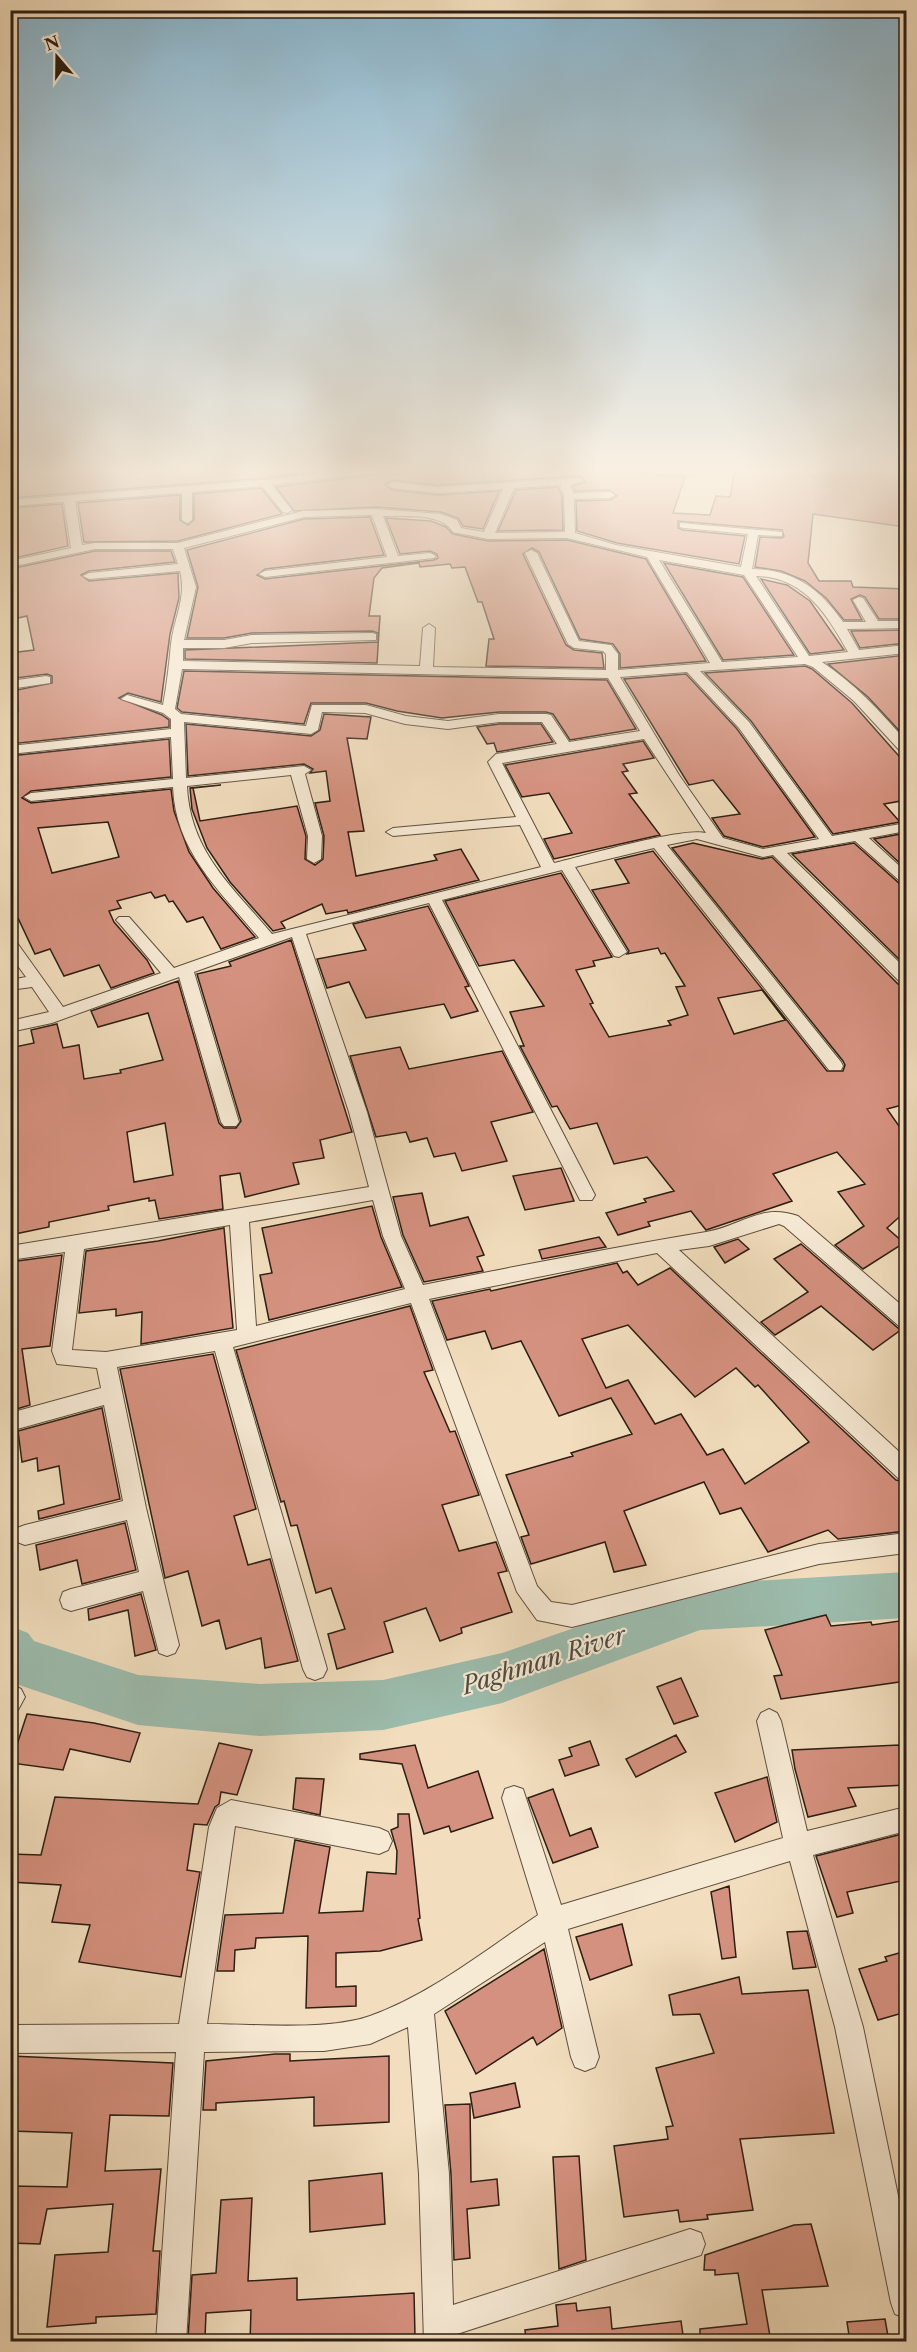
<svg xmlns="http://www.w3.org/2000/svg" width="917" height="2352" font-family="'Libre Caslon Text',serif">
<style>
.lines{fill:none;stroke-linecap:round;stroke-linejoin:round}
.river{fill:#9cbcad;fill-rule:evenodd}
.building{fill:#d5917f;stroke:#2c1e13;stroke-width:1.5;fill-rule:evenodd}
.minor-casing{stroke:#5e4e3e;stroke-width:2}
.minor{fill:#f7ead5;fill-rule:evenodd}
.labels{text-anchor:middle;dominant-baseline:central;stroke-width:4.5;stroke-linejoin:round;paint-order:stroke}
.near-water-label{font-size:24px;font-style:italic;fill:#4e4d41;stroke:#f7ead5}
</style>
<rect width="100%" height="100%" fill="#f2debe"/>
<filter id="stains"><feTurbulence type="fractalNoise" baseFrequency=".00333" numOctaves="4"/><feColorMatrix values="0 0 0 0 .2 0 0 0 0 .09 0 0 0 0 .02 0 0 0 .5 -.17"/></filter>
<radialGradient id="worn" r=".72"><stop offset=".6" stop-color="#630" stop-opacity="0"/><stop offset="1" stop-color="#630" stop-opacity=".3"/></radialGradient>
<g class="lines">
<path class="river" d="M906,1572V1618L700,1630L502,1703L383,1730L260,1736L138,1725L10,1682V1626L28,1633L34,1641L138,1675L260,1684L383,1680L502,1653L700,1584Z"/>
</g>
<path class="building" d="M10,468H127L130,474L163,468H344L265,478L10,498Z
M396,468H437V471L479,468H580L581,471L611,468L627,469L634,473L685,477L673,513L710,515L716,496L730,497L735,468H808L807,473L814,477L823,468H883L906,472L905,527L813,514L808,563L819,581H851L853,587L906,589V619H879L865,597L860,595L851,599L862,620H844L826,598L805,581L781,571L755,567L760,537L782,538L784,536L782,530L678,521V528L683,530L745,536L739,564L617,543L577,531L576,501L610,500L617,496L610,490L575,491L573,486L586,482L579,476L438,485L392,480L385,484L392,490L438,495L499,491L483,529L463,526L458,518L441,512L376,507L294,511L276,487L389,473Z
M558,487L562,496L563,530L498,531L516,490Z
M261,488L282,514L178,541L84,542L78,503L180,495V520L188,525L194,520V494Z
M62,504L68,546L10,559V508Z
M370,517L384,555L265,569L257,575L265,579L434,560L438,558L437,554L430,551L400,554L386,518L431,521L446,527L453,534L488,541L567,540L646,559L706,661L620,668V654L613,644L580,639L539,552L532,548L523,554L566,645L574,650L602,653L604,668L486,666L489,639H494L482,602H478L465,567L452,568L450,564L420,567L419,563L382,568L374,578L369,616H380L377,663L185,659V650L378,642V633L372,631L252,633L224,638H187L198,587L187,550L304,519Z
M95,551H171L175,562L89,571L81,575L89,581L178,573L179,598L170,634L161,702L128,693L119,698L162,715L169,720V727L10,744V713L18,712L17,690L52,683V676L47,674L16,678V674H10V653L34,650L27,616L18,618L15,608L10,609V569Z
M664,563L743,577L794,655L723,660Z
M761,579L787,585L810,601L844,650L810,654Z
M906,630V643L860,648L851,631Z
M906,655V738L868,697L828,664Z
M805,666L812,669L852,703L906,764V800L884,804L900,822L833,834L751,721L705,673Z
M184,671L607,680L636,729L570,740L553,714L546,712H499L442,718L397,711L366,703H311L304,724L182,712L177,708Z
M686,674L737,729L815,837L763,847L724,836L712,818L740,814L713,780L689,785L624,679Z
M324,714L371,717L367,739L347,738L364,831L348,832L356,876L437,860L434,855L461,849L479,880L348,913L347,910L326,914L322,904L281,922L285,928L273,931L230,882L207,848L192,809L190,788L221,785L193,788L200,821L297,806L306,836L305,859L315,865L323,859L324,836L315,803L330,801L326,771L310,773L313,769L304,764L188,776L186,724L311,736L320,730Z
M499,724H541L553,742L497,752L494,743L487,744L477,727Z
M169,739L171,777L31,791L22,798L31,803L171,789L174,811L189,852L213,888L255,937L221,949L203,917L187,922L173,901L169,902L165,895L155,898L151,892L117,901L121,908L109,911L114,922L147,960L154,973L111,988L99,965L64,976L50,949L35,954L10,901V756ZM108,822L119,857L52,873L38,828Z
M643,741L654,758L623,764L628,771L622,772L637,793L629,794L660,835L554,859L544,839L572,833L549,793L522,797L505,765Z
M906,833V869L874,839Z
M693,843L762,859L772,857L898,984L906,985V1104L887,1109L906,1136V1211L887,1228L904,1243L863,1269L835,1245L864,1226L838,1192L865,1184L837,1152L773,1174L792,1201L706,1230L691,1211L648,1222L650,1226L618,1235L606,1213L646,1202L644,1199L674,1191L647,1157L614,1164L597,1123L570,1129L557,1106L552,1107L520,1046H524L510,1012L544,1006L514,960L479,966L445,901L561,873L612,957L593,961L595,966L576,970L593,1003L590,1004L609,1037L671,1025L668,1021L688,1015L676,987L685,986L665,953L661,954L658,948L627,954L629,951L592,890L629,883L615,860L653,851L827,1071H843L845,1065L843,1061L672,848ZM762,990L785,1020L734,1034L718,998Z
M854,843L900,884L906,885V966L792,854Z
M428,906L469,986L465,987L478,1011L451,1018L444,1004L366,1018L349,982L327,988L317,959L366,950L353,924Z
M291,940L352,1132L320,1140L324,1158L293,1163L299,1184L245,1197L240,1173L220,1176L223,1209L159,1219L155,1200L149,1201V1198L108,1206L109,1210L49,1222V1227L10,1235V1149L17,1147L10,1106V1048L34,1043L31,1030L57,1024L63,1048L79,1045L84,1079L121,1073L120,1070L163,1060L148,1013L98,1027L91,1011L178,981L219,1123L224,1128H236L241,1121L197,974L231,966L229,962ZM165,1123L173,1175L134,1182L127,1132Z
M400,1047L409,1069L502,1051L533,1112L491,1122L507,1161L462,1171L455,1153L434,1157L427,1138L410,1142L406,1132L376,1137L350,1056Z
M561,1168L574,1201L525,1210L513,1176Z
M422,1193L430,1226L468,1217L484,1255L477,1257L483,1271L424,1282L403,1235L393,1197Z
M372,1206L381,1237L402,1287L269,1320L260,1275L272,1273L262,1228Z
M224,1228L233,1328L141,1344L142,1312L116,1316V1309L79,1313L86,1251L158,1241Z
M599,1237L606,1247L542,1259L539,1250Z
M738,1239L749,1249L725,1263L714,1247Z
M801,1244L898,1328L902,1329L873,1350L821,1306L775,1335L761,1322L808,1292L774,1259Z
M62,1255L50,1346L22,1349L30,1405L10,1411V1262Z
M617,1263L623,1273L627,1271L638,1285L670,1268L896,1480L906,1482V1531L838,1539L828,1530L768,1552L741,1508L720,1514L704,1482L624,1511L646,1565L614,1572L605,1542L531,1564L521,1537L529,1535L506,1475L573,1456L571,1453L632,1434L611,1398L559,1416L521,1341L492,1349L485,1331L447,1340L432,1301L490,1289L491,1291ZM628,1325L695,1397L736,1368L755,1387L758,1385L809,1442L745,1484L723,1449L707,1455L681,1414L655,1424L628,1380L606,1388L582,1339Z
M410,1306L433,1370L424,1372L450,1432L455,1431L479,1495L442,1505L459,1551L496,1542L507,1571L498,1573L512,1612L461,1628L462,1633L440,1641L426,1608L384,1622L393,1652L337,1669L328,1634L345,1629L331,1588L316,1593L297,1525L291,1526L284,1501L281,1502L236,1350Z
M213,1354L256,1509L234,1516L248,1565L270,1559L298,1661L265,1668L261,1638L226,1649L219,1620L202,1626L188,1571L165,1578L120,1369Z
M102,1408L120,1499L39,1519L38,1511L64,1504L59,1466L38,1471L37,1458L22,1462L18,1431Z
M125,1523L136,1570L82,1584L77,1560L40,1570L36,1545Z
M141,1594L156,1650L135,1656L128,1610L89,1620L88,1609Z
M826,1615L831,1626L871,1622L872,1625L906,1620V1681L781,1699L774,1676L782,1675L765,1630Z
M681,1678L698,1716L674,1724L657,1687Z
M27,1714L94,1723L140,1733L130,1762L70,1749L63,1770L11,1763Z
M676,1735L686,1752L636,1777L626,1759Z
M590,1741L599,1765L565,1776L559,1760L572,1756L569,1748Z
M219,1743L252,1750L237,1795L221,1792L219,1804L215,1807L207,1825L194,1824L187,1870L200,1872L181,1977L79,1962L90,1925L52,1922L61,1885L10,1882V1854L41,1855L55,1797L198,1804Z
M415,1745L428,1788L478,1771L493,1818L451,1832L449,1826L424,1834L402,1764L360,1759V1754Z
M899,1745L906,1785L848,1788L856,1806L808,1817L795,1769L792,1750Z
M767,1777L777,1822L735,1842L715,1793Z
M296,1778L324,1779L320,1815L293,1809Z
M553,1789L570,1836L591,1828L598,1847L553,1863L528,1798Z
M398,1814H409L420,1918L418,1919L422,1940L380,1951L336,1953V1987L356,1986V2006L306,2008L308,1936L256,1938L255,1948L235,1950L234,1971H217L225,1915L283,1913L295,1840L330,1847L319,1913L363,1911L367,1872L396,1874L397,1851L391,1830L398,1827Z
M906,1833V1880L847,1892L853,1913L837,1917L816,1856Z
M729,1886L736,1957L722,1959L711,1892Z
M622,1924L632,1965L590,1980L576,1937Z
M807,1931L816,1967L793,1969L787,1932Z
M544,1949L562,2028L537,2045L533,2037L476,2074L445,2011Z
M906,1951V2012L878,2020L859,1969L887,1961L885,1957Z
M739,1977L742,1994L808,1990L834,2133L740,2139L753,2210L707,2215L708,2219L680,2222L678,2210L624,2217L614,2146L668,2139L666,2127L673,2126L656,2068L714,2053L700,2014L673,2015L669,1995Z
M275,2054H290V2061L389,2056V2122L314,2126V2097L216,2103V2110H203L206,2061Z
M10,2056L173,2063L169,2116L110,2115L105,2171L161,2169L153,2251H160L156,2314L96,2317V2323L47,2327L55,2255L108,2252L113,2204L47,2209L40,2244L10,2243V2186L67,2187L72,2133L10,2131Z
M515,2083L520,2107L474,2118L470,2093Z
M470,2104L471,2182L497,2179L499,2205L467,2209L470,2258L454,2260L451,2174L445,2105Z
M579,2156L586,2260L559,2269L553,2157Z
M382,2173L385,2224L310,2232L309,2181Z
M252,2198L248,2281L297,2278V2300L414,2293L415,2336L250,2342L251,2310L206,2313L205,2338L188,2339L192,2275L216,2273L221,2200Z
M811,2224L828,2286L762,2290L771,2342H700V2329L747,2324L738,2273L715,2275V2270H704L705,2255L794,2225Z
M576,2303L577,2311L610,2307L612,2329L681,2321L684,2342H526L525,2330L558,2326L556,2305Z
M885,2319L889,2342H850L847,2322Z"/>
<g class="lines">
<g class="minor-casing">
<path id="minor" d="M363,468H394L389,471L272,485L292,510L287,513L283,512L262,486L192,492V520L187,523L182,520V493L75,501L82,545L95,543H178L303,511L376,509L441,514L457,520L461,528L484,532L503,489L438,493L392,488L387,485L392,482L438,487L579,478L584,481L570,485L573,493L610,492L615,495L610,498L574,499L575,533L616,545L741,567L748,534L684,528L680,527V523L782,532V536L758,535L752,569C794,570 819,588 843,622H866L853,600L859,597L863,598L878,621H906V628L847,629L859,650L906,645V653L822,662C854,683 881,712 906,741V753L901,752L854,701L813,667L805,664L700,671L749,722L832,836L906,823V831L869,838L906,872V883L901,882L855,841L787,853L906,969V983L900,982L773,855L763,857L697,839L667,845L841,1062L843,1066L841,1070H829L654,848L575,867L627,952L619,957L614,956L562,870L442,900L595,1195L592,1200H580L429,903L306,934L367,1112L401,1236L423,1285C517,1266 611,1248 706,1232C742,1226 759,1203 798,1216L906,1309V1328L899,1326L784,1226L779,1224L709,1246L679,1250L906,1458V1480L898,1478L657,1253L429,1299L537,1586L551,1602L572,1605L819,1544L906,1533V1553L819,1564L572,1627L537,1620L517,1592L411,1303L233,1347L327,1669L323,1677L315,1680L307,1677L303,1669L215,1351L117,1367L146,1508L179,1645L175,1653L167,1656L159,1653L143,1591L71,1611L63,1608L60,1600L63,1592L71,1589L139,1572L127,1520L25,1545L17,1542L14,1535L17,1528L25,1525L123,1501L104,1405L10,1431V1413L101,1388L97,1368L57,1364L52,1351L65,1252L10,1260V1246L369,1187L349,1112L292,937L194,972L239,1122L236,1126H224L221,1122L179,977L52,1023L10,1032V1021L49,1012L32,987L10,990V980L26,977L10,955V938L15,940L63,1007L161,973L119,923L116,920L119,917H129L174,968L259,938C220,891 175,851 173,787L31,801L24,797L31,793L173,779L171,737L10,754V746L171,729V719L163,713L121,699L127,695L163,705C167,684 169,665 171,644C174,618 187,597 180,571L89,579L83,576L89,573L178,564L173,549H95L10,567V561L71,548L64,502L10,506V500L265,480ZM560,485L564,496L565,532L495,533L514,488ZM372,515L387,557L265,571L259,574L265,577L434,558L436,556L430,553L398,556L383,516C404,517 441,512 453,532L488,539L567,538L647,557L710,663L618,670V654L611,645L579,641L537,553L531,550L525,553L568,644L574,648L603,651L606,654V670L433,667L435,628L429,624L423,628L420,666L183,661V648H224L252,643L376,640V634L372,633L252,635L224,640H184L196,587L184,548L304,517ZM659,560L744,575L798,657L722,662ZM756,576C804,577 826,613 848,652L809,656ZM182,669L608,678L640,731L569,742L551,715L546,714H499L448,721L406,716L366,705H312L306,726L181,714L175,709ZM687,672L739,728L819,839L763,849L723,838L679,775L620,677ZM322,712L365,713L405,724L448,729L499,722H542L557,744L496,754L488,762L516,817L393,828L386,832L393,836L520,825L541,867L272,934C232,886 190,852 187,786L291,775L308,836L307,859L314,863L321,859L322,836L305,774L311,770L304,766L186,778L184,722L311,734L318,730ZM644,739L706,833C682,827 584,856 554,863L502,763ZM373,1200L383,1236L405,1289L256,1326L249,1222ZM230,1225L237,1330L106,1352L72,1350L84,1249Z
M629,468H681L699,472L694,475L634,471Z
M811,468H821L814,475L809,472Z
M46,676L50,677V683L10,689V681Z
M13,1685L21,1689L25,1697L18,1710L10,1713V1686Z
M769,1709L777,1713L781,1721L807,1831L906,1807V1831L813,1855L863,2027L906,2234V2318L895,2314L891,2303L835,2027L790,1861L568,1929L599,2057L595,2067L585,2071L575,2067L571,2057L545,1942L434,2014L449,2174L453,2305L690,2229L701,2233L705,2244L701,2255L454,2335V2342H424L419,2174L408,2027L370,2044L324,2051L204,2052L186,2342H156L176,2052L10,2053V2025L179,2024L209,1827L217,1808L231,1800L379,1828L388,1832L392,1841L388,1850L379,1854L235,1826L207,2024C253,2024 328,2031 370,2016C431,1994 484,1951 538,1915L502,1798L505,1789L514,1786L523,1789L561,1905L783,1838L757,1721L761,1713Z"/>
</g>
<use href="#minor" class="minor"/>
</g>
<linearGradient id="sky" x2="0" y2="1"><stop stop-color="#89b7d0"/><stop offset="0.59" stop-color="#f9f0e2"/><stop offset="1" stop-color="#f9f0e2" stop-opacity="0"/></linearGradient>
<rect width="917" height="797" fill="url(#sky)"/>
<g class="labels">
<g class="near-water-label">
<text transform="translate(544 1660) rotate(-18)">Paghman River</text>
</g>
</g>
<rect width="917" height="2352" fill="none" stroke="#f2debe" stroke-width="36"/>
<rect x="12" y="12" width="893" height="2328" fill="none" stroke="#2c1e13" stroke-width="3"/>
<rect x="18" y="18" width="881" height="2316" fill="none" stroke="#2c1e13" stroke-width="1.5"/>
<g transform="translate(57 57) rotate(340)" stroke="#f7ead5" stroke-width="4.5" paint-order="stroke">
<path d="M0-4.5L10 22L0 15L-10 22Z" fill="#2c1e13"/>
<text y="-9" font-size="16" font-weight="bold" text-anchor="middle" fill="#2c1e13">N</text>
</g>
<rect width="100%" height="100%" filter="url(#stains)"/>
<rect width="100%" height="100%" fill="url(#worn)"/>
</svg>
